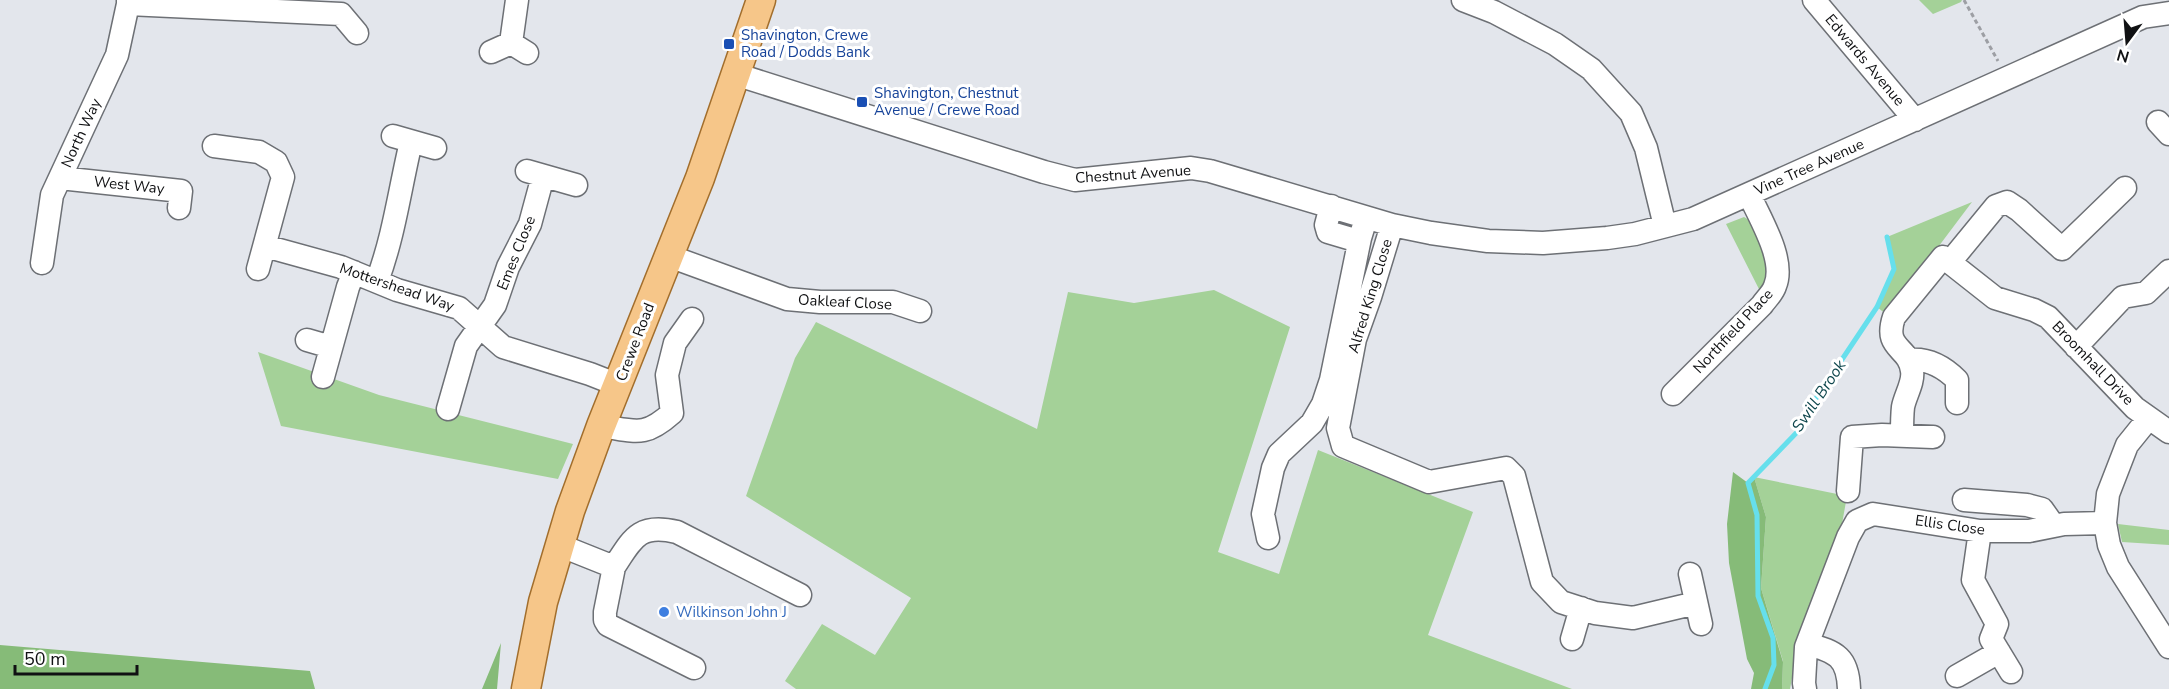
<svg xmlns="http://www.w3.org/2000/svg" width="2169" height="689" font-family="'Nunito Sans',sans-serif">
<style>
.green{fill:#a4d198}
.forest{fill:#86bb78}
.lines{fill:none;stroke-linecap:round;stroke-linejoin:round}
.stream{stroke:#66dfec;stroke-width:5}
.minor-casing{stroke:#6d7075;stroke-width:25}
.major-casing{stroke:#a26e2c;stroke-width:31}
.path{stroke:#9d9fa4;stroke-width:3;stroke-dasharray:4.5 3;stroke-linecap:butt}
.minor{stroke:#fff;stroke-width:22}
.major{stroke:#f6c689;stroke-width:28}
.transit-dot{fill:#1a4fb4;stroke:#fff;stroke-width:2}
.shop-dot{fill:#3f7fe0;stroke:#fff;stroke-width:2}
.labels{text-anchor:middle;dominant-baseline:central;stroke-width:6;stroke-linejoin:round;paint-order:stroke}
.transit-label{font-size:15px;fill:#164399;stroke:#fff;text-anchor:start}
.street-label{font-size:15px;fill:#101113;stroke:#fff}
.shop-label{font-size:15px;fill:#366cbe;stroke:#fff;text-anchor:start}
.water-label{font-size:16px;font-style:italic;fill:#0f474d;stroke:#fff}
</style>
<rect width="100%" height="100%" fill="#e3e6ec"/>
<path class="green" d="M1919,0H1962L1961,2L1933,14Z
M1972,202L1887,315L1877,307L1894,269L1887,237Z
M1744,217L1749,220L1767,259L1770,281L1762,295L1726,224Z
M1214,290L1290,327L1218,552L1279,574L1318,450L1473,512L1428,635L1572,689H796L785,681L822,624L875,655L911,598L746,496L795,358L816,322L1037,429L1068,292L1134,303Z
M258,352L379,395L573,444L558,479L281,426Z
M1754,477L1847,496L1840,535L1799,640L1790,689H1782L1783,661L1761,588L1766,517Z
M2118,524L2169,530V545L2122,542Z"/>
<path class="forest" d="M1733,472L1748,483L1754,477L1766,517L1761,588L1783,662L1782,689H1751L1754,673L1747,659L1729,563L1727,524Z
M501,643L497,689H482Z
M0,645L310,671L315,689H0Z"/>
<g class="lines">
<path class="stream" d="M1765,689L1774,665L1773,638L1758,596L1757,515L1748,483L1802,427L1813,403L1877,307L1894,269L1887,237"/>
<g class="minor-casing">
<path id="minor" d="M128,0V4L341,14L357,33
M517,0L511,43L527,53
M1463,0L1494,12L1555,44L1591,69L1631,113L1646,148L1665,226
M1814,0L1915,120
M491,52L511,43
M735,74L1044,172L1075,180L1191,168L1210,171L1392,225L1431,233L1488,241L1543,243L1607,238L1635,234L1693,219L2143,17L2169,13
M2158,122L2169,134
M393,136L435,148
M214,146L259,152L276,162L283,177L258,269
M527,171L576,185
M60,178L181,191L179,208
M1331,206L1326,225L1328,232L1355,240L1360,238L1364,225
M1392,225L1370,297L1355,339L1338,428L1343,446L1429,482L1506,468L1514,476L1542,582L1561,602L1595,613L1633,618L1696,603
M265,246L341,267L397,290L459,308L503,347L590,374L618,385
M669,256L787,299L820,302H893L920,311
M1950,262L1996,206L2007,202L2019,210L2062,249L2125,188
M42,263L52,195L117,55L128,4
M377,281C394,236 400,188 411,142
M307,340L331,347
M2076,347L2123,297L2146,293L2169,271
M1909,360C1928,358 1943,366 1957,380V403
M323,377L348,287L354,272
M1673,394L1762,305C1766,299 1773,293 1775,286C1786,260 1760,219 1749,194
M448,409L466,346L495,305L508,267L530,224L543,176
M2148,419L2127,445L2108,494L2105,523L2109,545L2118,567L2169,647
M601,426C636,431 644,438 672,413L667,375L675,343L692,319
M1902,435C1902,426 1902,416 1903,407C1905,396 1914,382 1912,371C1909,346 1883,350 1894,317L1943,257L1995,298L2034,310L2048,317L2135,408L2169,432
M1848,491L1852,437L1882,435L1933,437
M1964,500L2027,505L2042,509L2054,526
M1980,531L1973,580L1997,624L1991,639L2011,672
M1268,538L1263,514L1273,468L1279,454L1312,423L1323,404L1331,380L1360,238
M559,545L614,567C633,538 639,523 677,532L800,595
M614,567L605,612V620L608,625L694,668
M1690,574L1701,624
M1572,639L1581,608
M1808,644C1836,652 1848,657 1849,689
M1957,676L1999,652
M1805,689L1804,683L1806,647L1848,537L1857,521L1873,514L1980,531H2029L2064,524L2105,523"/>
</g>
<g class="major-casing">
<path id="major" d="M526,689L543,602L570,511L601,426L700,178L761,0"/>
</g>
<path class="path" d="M1964,0L1998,61"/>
<use href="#minor" class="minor"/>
<use href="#major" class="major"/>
</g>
<g class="transit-dot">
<rect x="723" y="38" width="12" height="12" rx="3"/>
<rect x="856" y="96" width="12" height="12" rx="3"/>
</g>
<circle class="shop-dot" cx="664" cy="612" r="6"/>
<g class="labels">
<g class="transit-label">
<text x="741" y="35">Shavington, Crewe<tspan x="741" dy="17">Road / Dodds Bank</tspan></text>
<text x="874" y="93">Shavington, Chestnut<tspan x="874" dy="17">Avenue / Crewe Road</tspan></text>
</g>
<g class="street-label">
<text transform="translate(1865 60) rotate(50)">Edwards Avenue</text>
<text transform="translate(81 133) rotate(-65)">North Way</text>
<text transform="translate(1809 167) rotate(-24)">Vine Tree Avenue</text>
<text transform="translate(1133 174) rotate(-4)">Chestnut Avenue</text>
<text transform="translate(129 185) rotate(6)">West Way</text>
<text transform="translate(516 253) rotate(-68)">Emes Close</text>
<text transform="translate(397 287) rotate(19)">Mottershead Way</text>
<text transform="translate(1370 296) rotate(-73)">Alfred King Close</text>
<text transform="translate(845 302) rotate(3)">Oakleaf Close</text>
<text transform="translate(1733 331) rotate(-47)">Northfield Place</text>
<text transform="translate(635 342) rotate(-69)">Crewe Road</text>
<text transform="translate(2093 363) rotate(46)">Broomhall Drive</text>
<text transform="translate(1950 525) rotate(8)">Ellis Close</text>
</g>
<g class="shop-label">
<text x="676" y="612">Wilkinson John J</text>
</g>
<g class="water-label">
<text transform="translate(1819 396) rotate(-56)">Swill Brook</text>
</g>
</g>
<g transform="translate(2127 42) rotate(196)" stroke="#ffffff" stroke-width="4.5" paint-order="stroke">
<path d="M0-4.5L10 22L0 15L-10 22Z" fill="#101113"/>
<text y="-9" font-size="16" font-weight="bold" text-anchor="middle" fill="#101113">N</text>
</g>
<path d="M15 665v9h122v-9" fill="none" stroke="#101113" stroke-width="3"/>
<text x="24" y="665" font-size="18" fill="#101113" stroke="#ffffff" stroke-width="4.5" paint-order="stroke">50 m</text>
</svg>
